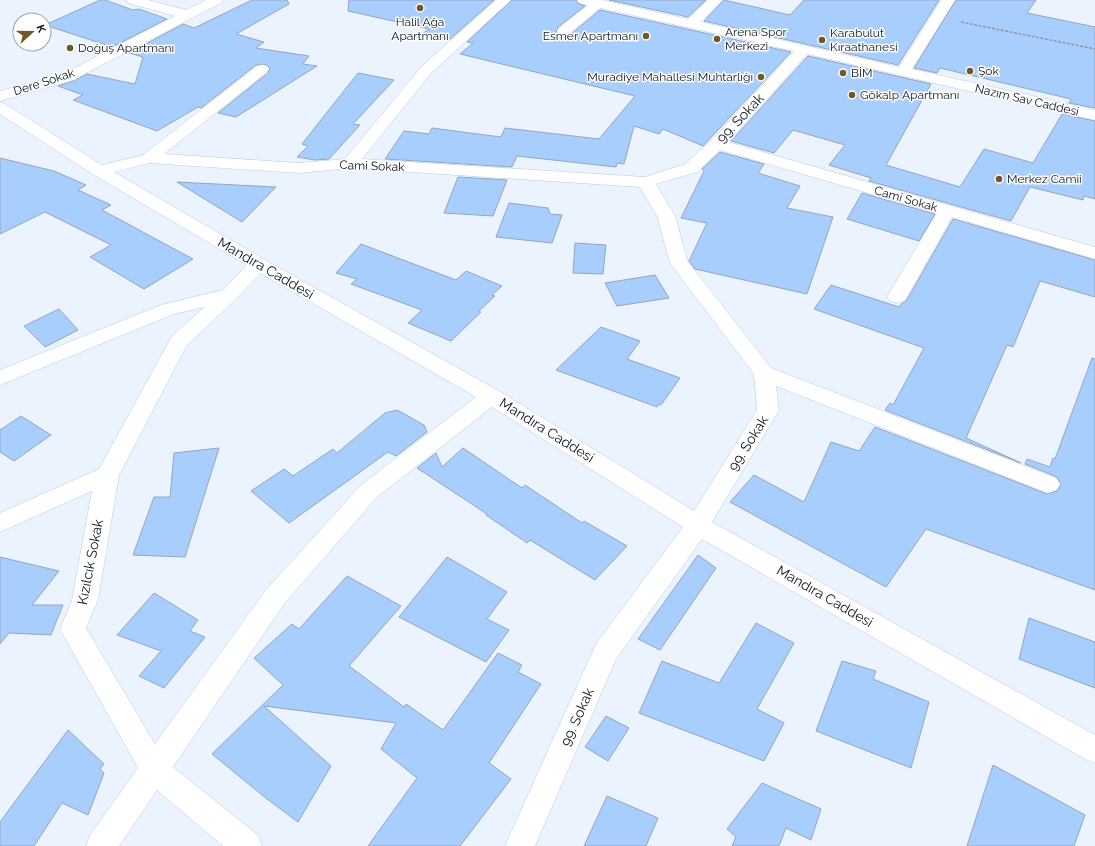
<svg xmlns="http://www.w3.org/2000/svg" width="1095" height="846" font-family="Raleway,sans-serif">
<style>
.building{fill:#a8cefe;stroke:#93a6bf}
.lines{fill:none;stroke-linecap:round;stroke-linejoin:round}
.minor-casing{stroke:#b8cce6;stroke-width:1}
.path{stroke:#8d959f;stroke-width:1.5;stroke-dasharray:3 1.5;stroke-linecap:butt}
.minor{fill:#fff;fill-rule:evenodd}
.poi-dot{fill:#715829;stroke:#fff;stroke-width:1.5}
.labels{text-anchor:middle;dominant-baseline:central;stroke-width:3;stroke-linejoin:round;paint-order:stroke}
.far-poi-label{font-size:12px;fill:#0e151e;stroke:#fff;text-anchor:start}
.far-street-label{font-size:12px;fill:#0e151e;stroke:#fff}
.street-label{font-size:14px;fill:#0e151e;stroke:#fff}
</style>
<rect width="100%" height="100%" fill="#ebf3fe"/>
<path class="building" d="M100,0H105L133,10L139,9L167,19L112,47L45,25Z
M252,0H287L289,4L236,34L264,42L256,48L309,56L303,64L317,66L236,117L218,113L268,73L270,68L267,65H256L201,108L198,107L157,131L73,100L83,95L58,86L74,81L87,74L135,84L143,57L129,53L183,24L194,28Z
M349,0H494L450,39L422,34L429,29L348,11Z
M512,0H576L579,4L585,6L558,27L556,32L559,35L564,36L570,35L600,10L791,52L703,146L663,129L659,134L634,126L624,164L617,163L616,167L517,156L512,167L385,159L404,131L429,134L432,128L501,137L505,128L599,139L635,96L460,54L473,43L467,42Z
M609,0H706L688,17Z
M724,0L790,15L804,0H939L898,65L704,21Z
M956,0H1036L1027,13L1095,27V108L1069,103L1071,99L940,68L937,73L914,68Z
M808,56L931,84L886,165L960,187L984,149L1033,163L1062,114L1095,121V199L1084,196L1083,200L1030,187L1011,221L869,181L871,178L829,165L845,145L793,130L774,153L731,141Z
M358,73L394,80L353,124L360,125L329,159L315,160L297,157L308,146L302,144Z
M720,152L764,164L758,173L800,186L787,208L833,217L807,294L695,269L689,261L707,223L681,218L704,171L702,169Z
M0,158L54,171L86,185L78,190L111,205L102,210L193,259L144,289L90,257L111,245L45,212L0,234Z
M458,177L507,180L493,216L444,213Z
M177,182L276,187L242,222Z
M862,193L935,214L919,241L847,219Z
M509,203L548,208L550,214L562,215L552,243L496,237Z
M953,219L1095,260V297L1040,281L1013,347L1007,345L966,438L1021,463L885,410L890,403L893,405L924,348L814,309L831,285L899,307L901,304L905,302L908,298Z
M575,243L606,245L603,274L573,273Z
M361,244L456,280L466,271L502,286L492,295L495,296L479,311L481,312L451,341L408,323L422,310L351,284L357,279L336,273Z
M655,275L669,298L617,306L605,283Z
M59,309L78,330L45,347L24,326Z
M601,327L640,341L627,359L680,378L661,405L659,404L657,407L556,370Z
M1092,358L1095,359V590L926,529L886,587L730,502L754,475L804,502L831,442L859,451L875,427L1047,494L1057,491L1061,485L1057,477L1025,464L1027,459L1050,467L1053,458L1055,459Z
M397,410L424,425L427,432L396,456L388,452L289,523L251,491L284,469L293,476L333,449L337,453L385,413Z
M21,416L51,435L14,461L0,452V430Z
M219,448L185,557L133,555L154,497H170L174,453Z
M463,448L522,488L525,485L582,523L584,521L627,546L595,580L530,540L527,543L486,515L487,514L417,468L436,453L442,467Z
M698,555L716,568L660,650L638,639Z
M0,557L59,571L32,605H63L51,635L9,633L0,644Z
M447,557L507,592L487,619L509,630L486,662L399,617Z
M347,576L401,606L349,666L404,707L406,704L443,730L498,653L522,665L518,672L541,684L489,763L511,779L460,846H368L417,778L381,749L396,723L264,706L331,766L298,822L267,799L212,754L283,685L254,658L292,624L299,629Z
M154,593L198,620L190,631L205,637L164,688L139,676L161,651L117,635Z
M1029,618L1095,642V688L1019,659Z
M756,623L794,643L757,709L784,723L764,761L639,713L662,661L719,683Z
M842,661L876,671L873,679L929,702L911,768L816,731Z
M606,716L629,728L608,761L585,747Z
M68,730L104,764L100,769L104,773L88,815L62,803L34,846H0V822Z
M993,765L1085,815L1074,846H967Z
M762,783L821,809L811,840L786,828L779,846H732L736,837L727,829Z
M607,796L658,818L646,846H584Z"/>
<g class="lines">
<g class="minor-casing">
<path id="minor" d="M126,0H148L186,10L206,0H223L221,3L73,80L0,101V91L63,74L175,16L128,3Z
M496,0H511L432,72L362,159L645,177L685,164L711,141L794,51L600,8L569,34L564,35L559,34L557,31L559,28L588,5L579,3L577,0H602L688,19L708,0H723L701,22L899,67L941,0H955L912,69L1095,110V120L807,54L728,142L1095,247V259L952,217L907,297L904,301L897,303L890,301L887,297L937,213L720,150L697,172L656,184L675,216L688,262L771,368L1056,478L1060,484L1056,490L1048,493L1040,490L776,386L779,410L712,522L1095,735V763L1085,759L702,539L616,659L535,846H505L596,644L683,527L492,407L377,497L284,604L173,767L258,835L262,846H223L157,790L119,846H86L90,835L138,768L60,629L72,600L92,491L0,532V513L99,469L172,336L205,307L174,314L0,385V370L161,305L223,290L247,265L94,175L0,114V102L5,104L102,165L143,155L257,66L262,65L267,66L269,69L267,72L164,154L299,163L345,159L422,66ZM149,163L299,173L350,168L640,187L657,216L670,263L754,374L757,410L694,511L499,391L265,260L114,172ZM260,273L476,397L361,485L266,590L155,744L86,628L98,600L119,475L187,345L236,299Z"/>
</g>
<path class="path" d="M961,22L1095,49"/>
<use href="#minor" class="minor"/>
</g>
<g class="poi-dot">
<circle cx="420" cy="8" r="4"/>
<circle cx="646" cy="36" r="4"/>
<circle cx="717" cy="39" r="4"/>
<circle cx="822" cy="40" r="4"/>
<circle cx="70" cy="48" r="4"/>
<circle cx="970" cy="71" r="4"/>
<circle cx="843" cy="73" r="4"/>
<circle cx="761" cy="77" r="4"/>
<circle cx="852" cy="95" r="4"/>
<circle cx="999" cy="179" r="4"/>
</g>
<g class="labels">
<g class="far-poi-label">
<text x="420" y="22" text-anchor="middle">Halil Ağa<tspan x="420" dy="14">Apartmanı</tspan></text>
<text x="725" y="32">Arena Spor<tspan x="725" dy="14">Merkezi</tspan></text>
<text x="830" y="33">Karabulut<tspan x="830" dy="14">Kıraathanesi</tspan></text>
<text x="638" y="36" text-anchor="end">Esmer Apartmanı</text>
<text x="78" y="48">Doğuş Apartmanı</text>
<text x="978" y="71">Şok</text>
<text x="851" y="73">BİM</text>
<text x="753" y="77" text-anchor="end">Muradiye Mahallesi Muhtarlığı</text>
<text x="860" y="95">Gökalp Apartmanı</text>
<text x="1007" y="179">Merkez Camii</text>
</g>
<g class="far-street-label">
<text transform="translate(44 82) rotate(-18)">Dere Sokak</text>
<text transform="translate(1027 100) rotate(13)">Nazım Sav Caddesi</text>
<text transform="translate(372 166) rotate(2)">Cami Sokak</text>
<text transform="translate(906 199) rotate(16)">Cami Sokak</text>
</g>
<g class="street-label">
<text transform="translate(740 118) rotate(-47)">99. Sokak</text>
<text transform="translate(266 268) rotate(30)">Mandıra Caddesi</text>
<text transform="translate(547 430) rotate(32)">Mandıra Caddesi</text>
<text transform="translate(748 443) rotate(-58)">99. Sokak</text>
<text transform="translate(90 562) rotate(-79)">Kızılcık Sokak</text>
<text transform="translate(825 596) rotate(30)">Mandıra Caddesi</text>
<text transform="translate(577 717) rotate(-66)">99. Sokak</text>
</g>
</g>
<g transform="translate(32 32) rotate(69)"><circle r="19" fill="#ffffff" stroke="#9fa1a5"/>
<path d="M0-3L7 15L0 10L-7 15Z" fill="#715829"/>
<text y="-6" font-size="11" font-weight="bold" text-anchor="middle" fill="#0e151e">K</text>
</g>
</svg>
